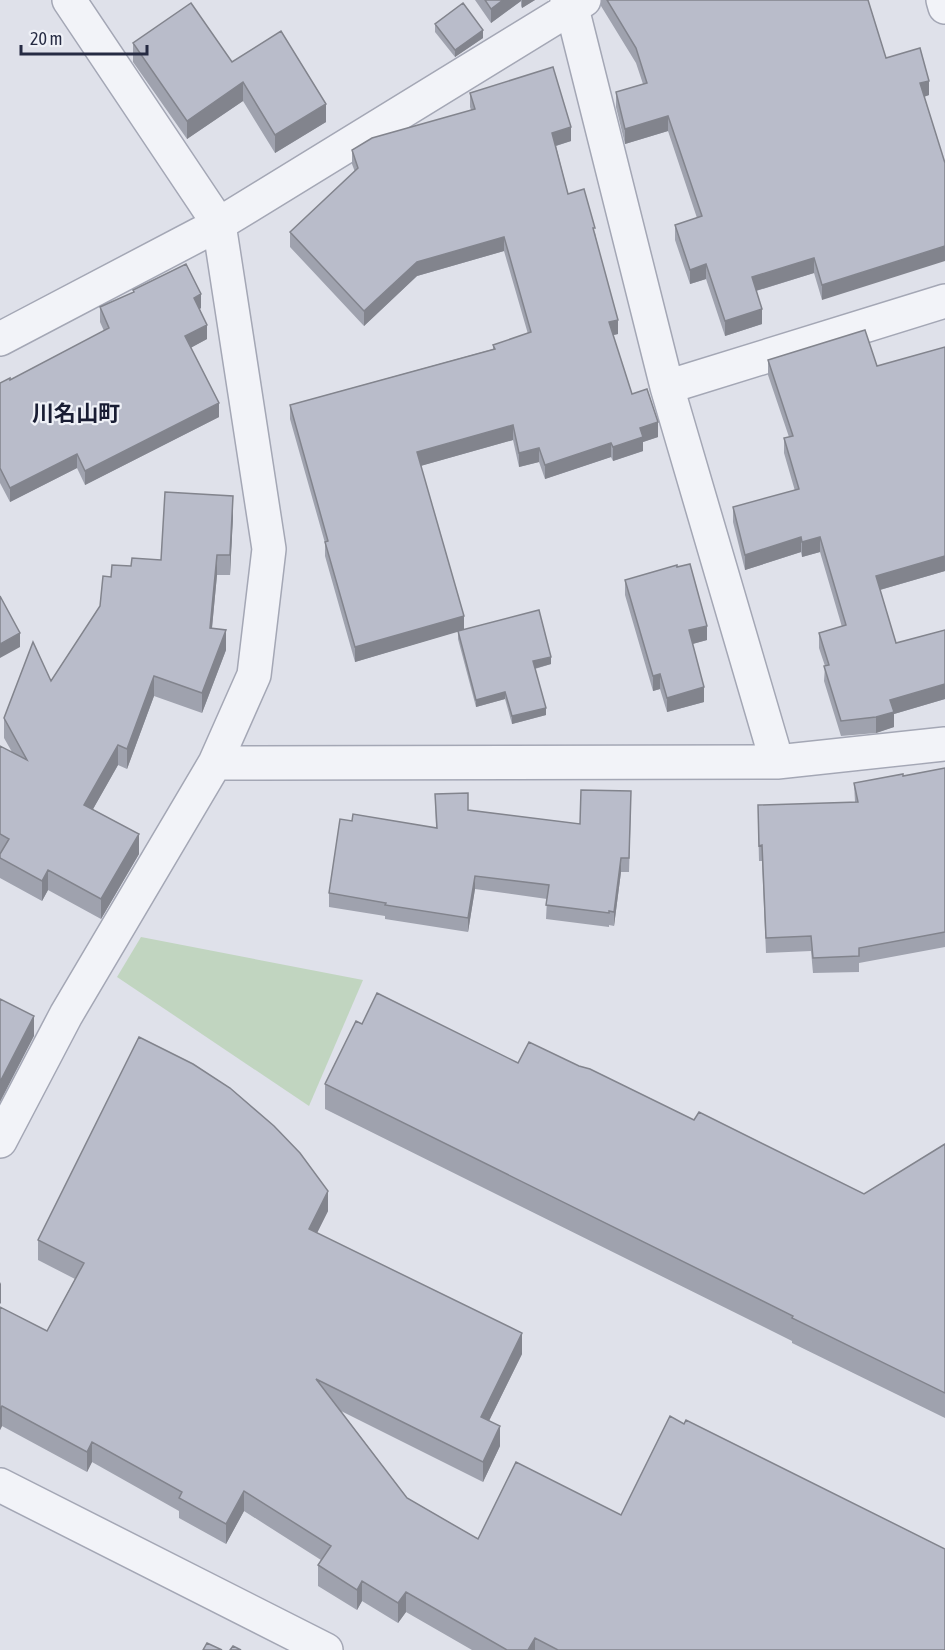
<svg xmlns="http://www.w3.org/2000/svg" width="945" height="1650" font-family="'Asap Condensed','Noto Sans JP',sans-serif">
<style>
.green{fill:#c1d5c0}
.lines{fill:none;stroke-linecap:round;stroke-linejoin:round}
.minor-casing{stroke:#a4a7b5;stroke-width:36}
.tertiary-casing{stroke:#a4a7b5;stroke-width:36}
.minor{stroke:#f2f3f8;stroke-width:33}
.tertiary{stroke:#f2f3f8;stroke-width:33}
.wall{fill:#9fa2ae}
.shaded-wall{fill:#82848d}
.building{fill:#b9bcca;stroke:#82848d;stroke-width:1.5}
.labels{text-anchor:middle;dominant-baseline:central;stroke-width:4.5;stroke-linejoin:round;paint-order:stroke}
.quarter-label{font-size:22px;font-weight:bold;fill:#191d33;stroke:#eff1f7}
</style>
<rect width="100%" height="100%" fill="#dfe1ea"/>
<path class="green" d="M141,937L363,980L309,1106L117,977Z"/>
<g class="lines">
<g class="minor-casing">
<path id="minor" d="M567,0L572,8L667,387L777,762
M0,339L219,224L584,0
M667,387L945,301
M215,763L777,762L945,744
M0,1141L66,1015L215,763L254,675L269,549L219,224L69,0"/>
</g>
<g class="tertiary-casing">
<path id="tertiary" d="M943,0L945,7
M0,1485L326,1650"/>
</g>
<use href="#minor" class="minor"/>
<use href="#tertiary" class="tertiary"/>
</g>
<path class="wall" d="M475,0H535L522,8L521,6V1L491,23Z
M601,0H868L886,58L929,95L924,97L822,300L814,273L756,291L762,324L725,336L706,279L690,284L675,240V225L697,218L668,131L625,144L616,107V92L643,84L636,63L601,6Z
M435,24L483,38L455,57L435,32Z
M133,43L232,62L326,122L275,153L243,101L187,139L133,62Z
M470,93L571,141L556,146L568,194L595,233L618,334L613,335L632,394L658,437L643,442V451L613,461L611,457L545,479L539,462L519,467L513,440L420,466L464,630L551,664L535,669L546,715L512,724L505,699L476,707L458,639V631L355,662L325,556V543L290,419V405L493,349V345L528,334L504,251L417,276L364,326L290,247V232L355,172L352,164V150L471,110L470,107Z
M133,290L201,308L200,309L207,339L190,348L219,417L85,485L77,468L10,502L0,483V383L10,380L104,331L100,322V307L133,293Z
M945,347V571L880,590L896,643L945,630V699L894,714V727L876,733L841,736L824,681L825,666L819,648V633L842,627L820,552L802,557L801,552L745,570L733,522V507L795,491L784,453V438L789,437L768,375V360L877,366Z
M233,516L230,575H217L212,628L226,650L202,713L154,696L127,769L118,765L93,809L139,854L101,919L48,890L42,901L0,878V746L12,752L4,738V718L51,681L100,606L111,577L131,566L161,560Z
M625,580L707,640L692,644L704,702L667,712L660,689L653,691L625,595Z
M945,768V947L859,963V972L813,973L811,951L766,953L762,861H759L758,820L855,802L854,783L903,776Z
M435,794L468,810L580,824L631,805L629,872H621L614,926L609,925V927L546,919L547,899L475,889L468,932L385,919V916L329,907V893L352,821L436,828Z
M362,1024L518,1063L579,1066L694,1120L864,1194L945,1144V1418L792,1343V1341L325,1109V1084Z
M328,1211L317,1233L522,1354L489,1421L500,1446L483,1482L341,1411L407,1498L478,1539L621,1515L945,1650H472L406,1612L398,1623L362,1601L357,1610L318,1586V1565L321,1560L244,1511L226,1544L179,1518V1511L92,1462L87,1472L2,1426L0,1430V1307L47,1331L75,1279L38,1260V1240Z"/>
<path class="shaded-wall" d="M503,0H521V1L491,23V9Z
M522,0H535L522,8Z
M483,30V38L455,57V50Z
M929,81V95L920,98V83Z
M243,82V101L187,139V121Z
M326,104V122L275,153V135Z
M668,116V131L625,144V129Z
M571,127V141L552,147V133Z
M504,237V251L417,276L364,326V311L417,262Z
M945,246V261L822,300V285Z
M814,258V273L752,292V277Z
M706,264V279L690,284V270Z
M201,294V308L194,312V298Z
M762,309V324L725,336V321Z
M618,320V334L609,336V322Z
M207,325V339L185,351V336Z
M219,403V417L85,485V471Z
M658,422V437L643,442V451L613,461V447L640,428Z
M513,425V440L417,467V452Z
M611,443V457L545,479V465Z
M539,448V462L519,467V453Z
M77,454V468L10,502V488Z
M233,496V516L230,575V555Z
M801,537V552L745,570V555Z
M820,537V552L802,557V542Z
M217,555V575L210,648V628Z
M945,556V571L876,591V576Z
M464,616V630L355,662V647Z
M707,626V640L689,645V630Z
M226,630V650L202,713V693Z
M20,633V647L0,658V644Z
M551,657V664L533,669V661Z
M660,674V689L653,691V676Z
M154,676V696L127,769V749Z
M945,684V699L894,714V727L876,733V717L890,700Z
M704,687V702L667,712V698Z
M505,692V699L476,707V700Z
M546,708V715L512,724V716Z
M118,745V765L84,825V805Z
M139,834V854L101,919V899Z
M621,858V872L614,926V912Z
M48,870V890L42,901V881Z
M475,876V889L468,932V918Z
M34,1016V1036L0,1102V1082Z
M328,1191V1211L309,1249V1229Z
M1,1282V1303L0,1304V1284Z
M522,1333V1354L481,1437V1417Z
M2,1406V1426L0,1430V1409Z
M500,1426V1446L483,1482V1462Z
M92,1442V1462L87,1472V1452Z
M244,1491V1511L226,1544V1524Z
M362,1581V1601L357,1610V1590Z
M406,1592V1612L398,1623V1603Z
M535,1638V1650H528Z"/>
<path class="building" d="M485,0H503L491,9Z
M607,0H868L886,58L920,48L929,81L920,83L945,163V246L822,285L814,258L752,277L762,309L725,321L706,264L690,270L675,225L702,216L668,116L625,129L616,92L647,83L636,48Z
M191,3L232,62L281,31L326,104L275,135L243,82L187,121L133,43Z
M463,3L483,30L455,50L435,24Z
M553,67L571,127L552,133L568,194L584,189L595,228H593L618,320L609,322L632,394L647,389L658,422L640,428L643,437L613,447L611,443L545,465L539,448L519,453L513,425L417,452L464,616L355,647L325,542L328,541L290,405L495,349L493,345L531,332L504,237L417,262L364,311L290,232L358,168L352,150L372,138L475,109L470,93Z
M186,264L201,294L194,298L207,325L185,336L219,403L85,471L77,454L10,488L0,468V383L10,378V380L109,328L100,307L134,292L133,290Z
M865,330L877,366L945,347V556L876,576L896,643L945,630V684L890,700L894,712L876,717L841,721L824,666L829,665L819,633L846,625L820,537L802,542L801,537L745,555L733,507L799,489L784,438L793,436L768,360Z
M165,492L233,496L230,555H217L210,628L226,630L202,693L154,676L127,749L118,745L84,805L139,834L101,899L48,870L42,881L0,858V854L9,839L0,834V746L27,760L4,718L33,642L51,681L100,606L103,576L111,577L112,565L131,566L132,558L161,560Z
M690,564L707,626L689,630L704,687L667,698L660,674L653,676L625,580L677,565V567Z
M0,596L20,633L0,644Z
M539,610L551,657L533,661L546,708L512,716L505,692L476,700L458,631Z
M945,768V932L859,948V956L813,958L811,936L766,938L762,845L759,846L758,805L858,802L854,783L903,774V776Z
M581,790L631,791L629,858H621L614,912L609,911V913L546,905L549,885L475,876L468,918L385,905L386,903L329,893L340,819L352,821L353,814L437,828L435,794L468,793V810L580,824Z
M377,993L518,1063L529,1042L579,1066L590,1069L694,1120L699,1112L864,1194L945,1144V1393L792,1318L793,1316L325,1084L356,1021L362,1024Z
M0,999L34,1016L0,1082Z
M139,1037L193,1064L230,1088L274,1126L300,1153L328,1191L309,1229L522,1333L481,1417L500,1426L483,1462L316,1379L407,1498L478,1539L516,1462L621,1515L670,1416L684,1424L686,1420L945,1549V1650H558L535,1638L528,1650H507L406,1592L398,1603L362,1581L357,1590L318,1565L331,1546L244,1491L226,1524L179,1498L182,1492L92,1442L87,1452L2,1406L0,1409V1307L47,1331L84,1263L38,1240Z
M207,1643L222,1650H203Z
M233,1646L241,1650H230Z"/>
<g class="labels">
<g class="quarter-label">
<text x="76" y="413">川名山町</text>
</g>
</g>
<path d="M21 45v9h126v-9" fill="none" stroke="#262b43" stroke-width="3"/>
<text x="30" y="45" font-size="18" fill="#262b43" stroke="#eff1f7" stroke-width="4.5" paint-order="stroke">20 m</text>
</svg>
